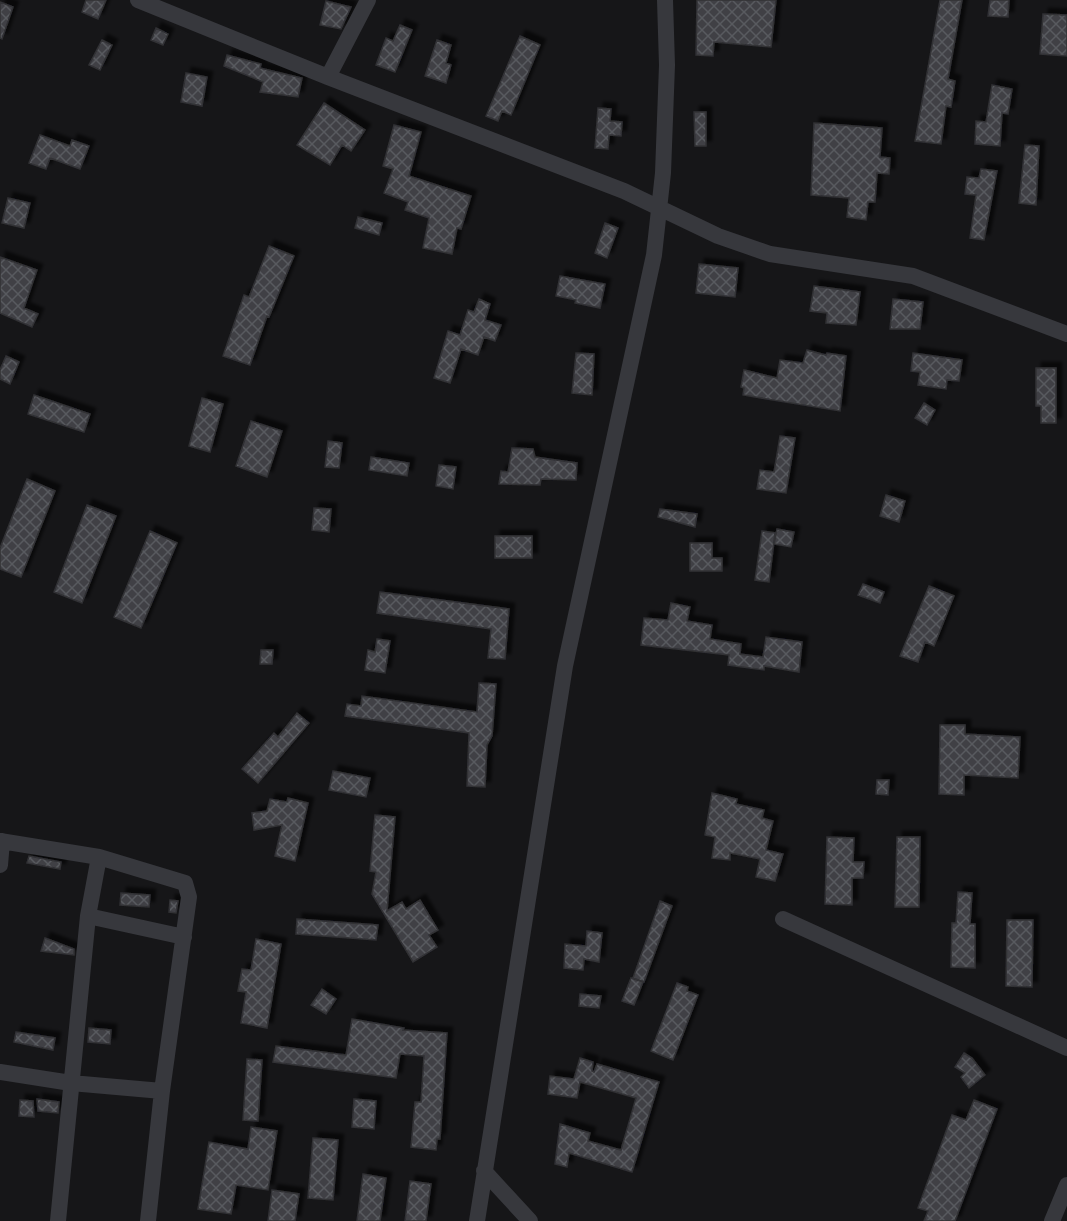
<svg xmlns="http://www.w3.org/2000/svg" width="1067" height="1221" font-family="'Fira Sans',sans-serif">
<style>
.building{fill:url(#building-cross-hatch);stroke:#303034;stroke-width:1.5;filter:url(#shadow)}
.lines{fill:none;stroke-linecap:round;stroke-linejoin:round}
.street{stroke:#37383d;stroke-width:16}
</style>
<defs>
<pattern id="building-cross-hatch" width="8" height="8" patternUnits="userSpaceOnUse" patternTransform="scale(1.5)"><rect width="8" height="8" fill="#404145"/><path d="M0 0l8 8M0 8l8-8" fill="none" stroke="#595a5e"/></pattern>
<filter id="shadow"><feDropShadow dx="5.5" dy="-5.5" stdDeviation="1.5" flood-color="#0009"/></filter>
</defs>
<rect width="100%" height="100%" fill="#161618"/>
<path class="building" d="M86,0H106L98,19L82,12Z
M697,0H776L771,47L714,42L713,56L696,55Z
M940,0H962L948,79L955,81L951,107L946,106L941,144L915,141Z
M990,0H1009L1008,17L988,16Z
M326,1L351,7L341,29L320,25Z
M0,2L13,7L2,39L0,38Z
M1043,14L1067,15V56L1040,54Z
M400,25L412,30L395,72L376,65L386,38L393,41Z
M156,28L168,34L163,45L151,40Z
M520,36L540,45L511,115L502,111L498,121L486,116Z
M102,40L112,45L100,70L89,65Z
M437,40L451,45L446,63L451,65L446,83L425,76Z
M227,55L261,64L260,68L302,78L298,97L260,92L263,82L224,66Z
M186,73L207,77L202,106L181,102Z
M992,85L1012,89L1008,114L1002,113L1000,146L975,144L976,121L986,122Z
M324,103L365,130L351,151L342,145L330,165L297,145Z
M598,108L611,109L610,121L622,122L621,136L609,135L608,149L595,148Z
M694,112H706V146H695Z
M814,123L882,128L880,157L890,158L889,174L877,173L875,202H868L866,220L847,217L849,198L811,195Z
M394,125L421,132L409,176L471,196L461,229L457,228L452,254L423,248L429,218L405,210L408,202L384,193L393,169L383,166Z
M40,135L70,146L72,140L89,146L80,169L50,158L46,169L29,163Z
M1025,145L1039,146L1036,205L1019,203Z
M981,169L997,171L984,240L970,238L976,195L965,194L967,177L979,178Z
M8,198L30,203L24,228L2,223Z
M358,217L382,223L379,235L355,228Z
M605,223L618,228L607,258L595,253Z
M269,246L294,256L269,317L267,316L250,365L223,356L244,295L249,297Z
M0,257L37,270L24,308L38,314L32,327L0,313Z
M699,264L738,268L735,297L696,293Z
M560,276L605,284L600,308L575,303L576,300L556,296Z
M814,286L860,292L856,325L826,323L827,313L810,311Z
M479,299L490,304L485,320L501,325L495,341L484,337L478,355L461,349L450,383L434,378L448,331L460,335L468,310L474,312Z
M893,299L923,302L920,329H890Z
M807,350L826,355L827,353L846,356L840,411L743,395L744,388L741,387L744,370L777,378L780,360L803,363Z
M576,353L594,354L592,395L572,393Z
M913,353L962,360L959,381L947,380L946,389L918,385L920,372L911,371Z
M6,356L19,362L10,384L0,379V370Z
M1036,368H1056V423H1041V406H1036Z
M34,395L90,414L84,432L28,414Z
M202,398L223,404L210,452L189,446Z
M924,403L935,410L927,425L915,418Z
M251,421L282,431L267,477L236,466Z
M780,436L795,438L786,493L757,489L760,470L774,472Z
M328,441L342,443L339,468L325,467Z
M512,448L533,449L535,457L577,463L576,480L541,479L540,485L499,484L501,471L508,472Z
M371,457L409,463L407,476L369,470Z
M439,465L456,467L453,489L436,486Z
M27,479L55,491L21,577L0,569V548Z
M886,495L905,501L899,522L880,516Z
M87,505L116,516L82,603L54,592Z
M314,508L331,509L329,532L312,530Z
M660,509L697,514L695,527L658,517Z
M777,529L794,532L791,547L774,544Z
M150,531L177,543L141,628L114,617Z
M762,531L775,533L769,582L755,580Z
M495,536H532V558H495Z
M690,543H712V558H722V571H690Z
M863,584L884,592L880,603L858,595Z
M929,586L954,596L934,646L925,642L918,662L900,656Z
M380,592L509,609L505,659L488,658L491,629L377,613Z
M671,603L690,607L687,621L712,625L710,639L741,644L740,654L763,657L766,637L802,642L799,672L764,666V670L728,665L729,655L641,645L644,618L668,620Z
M377,639L390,641L385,673L365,670L368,650L375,652Z
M261,650H273L272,664H260Z
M479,683L496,684L492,736L487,745L485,787L467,786L469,733L345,716L347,704L361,706L362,696L477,712Z
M297,713L309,723L258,783L242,769L274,733L278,737Z
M940,725H965V734L1020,737L1018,778L964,775V795L939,794Z
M333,771L370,778L366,797L329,790Z
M877,780H889L888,795L876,794Z
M712,793L737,799L736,804L764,810L762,818L773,821L766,850L783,854L775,881L756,877L760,859L730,853V860L712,858L715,837L705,835Z
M288,798L308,803L295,861L275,856L282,825L254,830L252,813L267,811L270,799L287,802Z
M375,815L395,817L387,911L402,902L406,909L420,900L438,930L429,935L437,947L413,962L372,894L376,872L370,871Z
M827,837L854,838L853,862H864L863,878H852V905L825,904Z
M897,837H920L919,907H895Z
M29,856L61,862L60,869L27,863Z
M958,892L972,893L970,924H975V968L951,967L952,923H956Z
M121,893L150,895L149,907L120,905Z
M170,900L178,901L176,913L169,912Z
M660,901L672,906L644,982L633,978Z
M297,919L378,925L376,940L296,934Z
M1007,920H1033L1032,987L1006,986Z
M587,931L602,933L599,962L584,959L583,970L564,968L565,944L586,946Z
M45,938L74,949V955L41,951Z
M256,939L281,944L267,1028L241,1023L246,992L238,991L242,969L251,970Z
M631,978L643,982L634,1005L622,1001Z
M677,983L688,987L687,991L698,995L673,1060L651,1051Z
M322,989L336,999L326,1014L311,1005Z
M580,994L601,996L599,1008L579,1006Z
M352,1019L404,1028L403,1030L447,1033L440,1139H437L436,1150L411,1147L415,1102H421L424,1056L400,1054L396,1078L273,1062L276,1046L346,1055Z
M89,1028L111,1030L110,1044L88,1042Z
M16,1032L55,1038L53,1050L14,1042Z
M964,1053L972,1058L985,1075L969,1088L961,1077L965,1073L955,1067Z
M580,1058L593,1062L592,1071L594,1072L597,1064L659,1082L632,1172L569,1153L567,1167L555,1164L560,1124L590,1133L588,1141L621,1150L636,1098L580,1082L577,1098L548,1094L550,1076L574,1079Z
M247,1059L262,1060L258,1121L243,1120Z
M37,1099L59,1102L58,1113L38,1111Z
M354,1099L376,1101L374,1129L352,1127Z
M20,1100L33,1101L34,1117L19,1116Z
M974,1100L997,1109L955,1221H924L928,1211L918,1208L952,1115L966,1120Z
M251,1127L277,1131L268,1190L236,1185L231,1214L198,1209L209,1142L248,1149Z
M313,1138L338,1140L333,1200L308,1198Z
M363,1174L386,1178L380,1221H357Z
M410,1181L431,1184L426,1221H405Z
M272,1190L299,1194L295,1221H268Z"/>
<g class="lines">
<path class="street" d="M138,0L328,77L624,191L718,236L770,254L913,276L1067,334
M328,77L368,0
M0,841L99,857L185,883L189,897L162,1091L148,1221
M0,865L2,841
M88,916L184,937
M783,919L1067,1048
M0,1072L71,1083L162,1091
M484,1171L530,1221
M58,1221L88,916L99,857
M477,1221L565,666L654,255L663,173L667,65L665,0
M1052,1221L1067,1185"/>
</g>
</svg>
